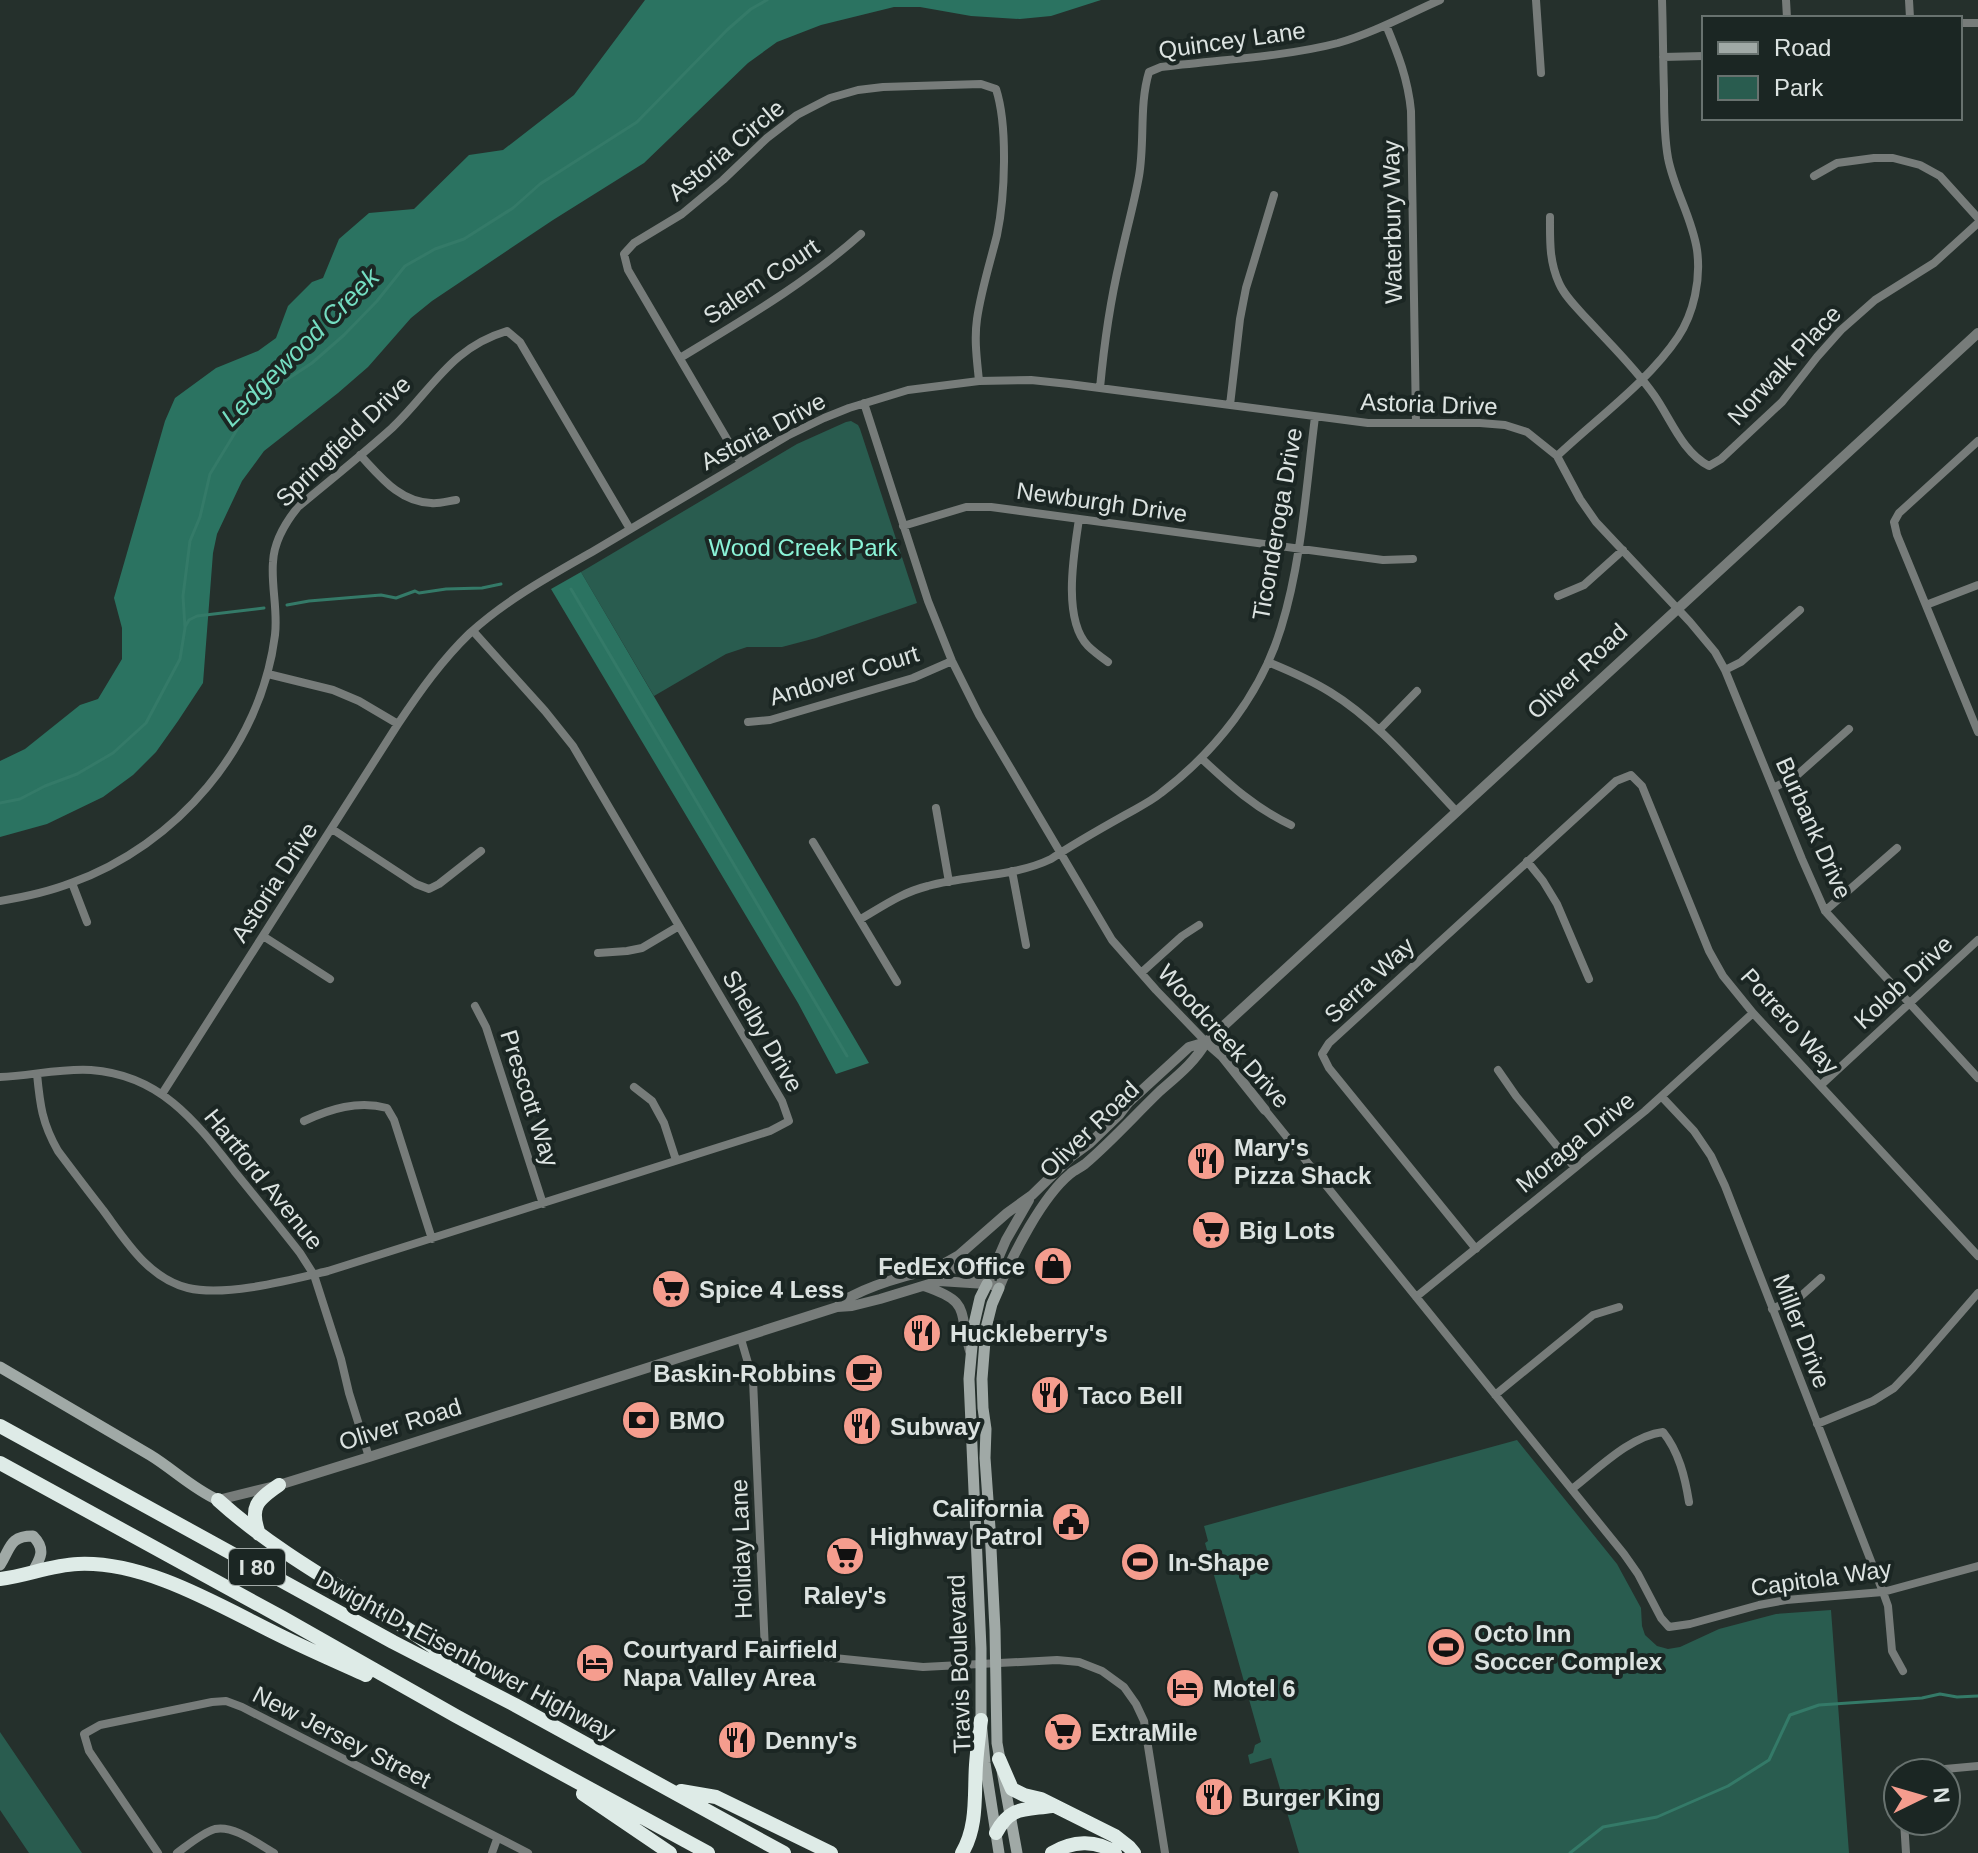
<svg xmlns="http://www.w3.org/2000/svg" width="1978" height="1853" font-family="Helvetica,sans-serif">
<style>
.green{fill:#295c4f}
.forest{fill:#2b7361}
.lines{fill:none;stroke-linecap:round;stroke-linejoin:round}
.stream{stroke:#347a68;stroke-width:3}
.minor{stroke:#777c7a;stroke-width:8}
.tertiary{stroke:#777c7a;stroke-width:10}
.secondary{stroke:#a0a9a6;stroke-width:11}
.motorway{stroke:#deebe7;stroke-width:14}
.labels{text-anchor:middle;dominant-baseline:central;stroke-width:8;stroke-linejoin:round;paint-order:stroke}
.shield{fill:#1b2623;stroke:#a2aaa8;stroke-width:2}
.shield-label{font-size:22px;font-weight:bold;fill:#dce3e1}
.street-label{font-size:24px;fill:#dce3e1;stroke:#1b2623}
.park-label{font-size:24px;fill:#8bf4d8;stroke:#1b2623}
.poi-label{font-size:24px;font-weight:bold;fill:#dce3e1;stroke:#1b2623;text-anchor:start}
.water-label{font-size:26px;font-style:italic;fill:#74ddc1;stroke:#1b2623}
</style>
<rect width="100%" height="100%" fill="#25302c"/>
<path class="green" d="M851,421L858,425L860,429L917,603L816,638L782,647H747L726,654L654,696L581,572L797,444L846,422Z
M1517,1440L1617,1564L1641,1608L1642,1626L1645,1635L1657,1646L1668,1649L1680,1647L1719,1629L1776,1614L1831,1610L1849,1853H1299L1271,1758L1250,1764L1248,1755L1253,1753L1255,1745L1261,1742L1205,1543L1208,1541L1204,1526Z
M0,1732L82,1853H29L0,1810Z"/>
<path class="forest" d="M645,0H1101L1051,16L1020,19L971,16L920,7H894L821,25L777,42L748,63L644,163L553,220L432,301L411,318L368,367L338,393L264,451L242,481L217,534L213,553L203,683L178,721L156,752L133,775L103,797L47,824L0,837V761L25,749L80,705L98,699L122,659V628L114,598L165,421L175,398L216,368L258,351L276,338L288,306L312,282L323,278L339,239L369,213L414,209L469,155L503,150L574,95Z
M581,572L869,1063L836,1074L798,1003L551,589Z"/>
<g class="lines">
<path class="stream" d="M571,589L847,1056
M287,605L309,601L381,595L396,598L415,591L419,593L446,589L482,588L501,584
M185,627L189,620L197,616L264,608
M0,803L20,799L45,786L77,774L113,753L146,723L180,659L185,628L183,596L190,541L200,517L210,474L241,423L280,384L312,363L344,335L377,301L405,266L435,249L464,239L513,208L540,184L637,122L727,30L751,9L767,0
M1570,1853L1603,1827L1657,1817L1728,1786L1769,1760L1790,1715L1819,1705L1922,1698L1940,1694L1957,1697L1978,1696"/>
<path class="minor" d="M1536,0L1541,73
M1786,0L1787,18
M1909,0L1910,18
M1960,23H1978
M1386,25C1398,54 1408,79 1411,111L1416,423
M1663,57L1704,56
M1814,176L1837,163L1874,158H1893L1920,165L1940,176L1978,218
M1550,217C1550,240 1549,261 1559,283C1565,297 1578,309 1589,321C1611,345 1635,368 1654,395C1671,419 1682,452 1709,466L1721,459L1782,402L1817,357L1841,330L1875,300L1934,263L1978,223
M680,358C744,319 805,284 861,234
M1100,388C1104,345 1110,302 1120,260C1126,232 1134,204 1139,176C1145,141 1139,105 1149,72L1161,67C1217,60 1284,57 1338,43C1373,33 1406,15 1440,0
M864,403L928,601L952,661L979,715L1112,940L1156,990L1206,1042
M1230,405L1240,319L1246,288L1274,195
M1978,441L1899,513L1894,522L1897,535L1978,732
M360,455C380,476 399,502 431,503C439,504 448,501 456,500
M1557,456C1596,419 1648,382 1678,337C1694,313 1701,279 1697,250C1692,217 1674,190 1668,158C1664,136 1664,113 1664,91C1663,61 1663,30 1662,0
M741,463L628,270L624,254L634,243L682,214L723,180L767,138L797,115L830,98L858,90L883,87L981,84L996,89C1008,126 1005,197 997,235C990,263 981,291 977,319C974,340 977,360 979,381
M1079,519C1074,553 1062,619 1088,646C1094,652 1101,657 1108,662
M903,526L966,507H991L1383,560L1413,559
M1558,596L1584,585L1623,550
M1926,605L1978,585
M1268,662C1290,671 1311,680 1330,692C1379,722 1417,770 1457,812
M1725,670L1741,662L1800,610
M268,674L333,690L359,701L398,724
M748,722L770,720L913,678L952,661
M1379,730L1417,691
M1201,758C1230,785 1255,808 1291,825
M1773,788L1795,777L1849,729
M936,808L949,882
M332,829L416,884L429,889L439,884L481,851
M813,842L897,982
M1527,861L1543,881L1557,904L1589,979
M1012,871L1026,945
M72,883L87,922
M0,901C24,897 48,892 71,883C177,845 261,747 275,635C278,610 271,586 273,562C274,541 285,523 298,507C329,481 362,455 392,428C432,390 450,348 507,331L520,342L630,529
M1825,911L1897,848
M861,919C883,906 903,892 928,886C968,875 1014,877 1051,859C1075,843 1100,829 1125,815C1137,808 1150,802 1161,793C1216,751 1261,694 1281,628C1302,560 1306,487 1315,417
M263,936L330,979
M598,953L627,951L642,948L679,926
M1141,973L1182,936L1199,925
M475,1006L486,1027L543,1204
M1498,1070L1516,1096L1575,1168
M37,1074C40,1105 42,1123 58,1151C73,1171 88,1191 103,1210C126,1241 148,1278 188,1288C226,1297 290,1280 328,1271L770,1131L789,1121L782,1101L573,746L545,711L473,631
M0,1077C30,1076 61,1068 91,1070C161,1075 196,1122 235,1172C257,1199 279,1226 300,1253L314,1275L341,1359L349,1393L369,1457
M1821,1085L1978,940
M634,1087L652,1101L664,1123L676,1160
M162,1094L398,724C420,691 442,660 470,633C506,600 550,576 592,552C657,513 722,475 787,436L824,418L849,408L908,390L979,381L1031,380L1069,384L1368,423H1480L1505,425L1527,432L1557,456L1580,499L1596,522L1690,622L1715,652L1725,670L1802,859L1825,911L1978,1078
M1662,1097L1694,1131L1711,1156L1725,1186L1883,1592L1888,1606L1892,1651L1903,1671
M1265,1110L1624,1554L1638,1574L1661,1618L1669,1627L1690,1624L1759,1605L1786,1600L1883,1592L1978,1566
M304,1121C330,1109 358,1100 387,1108L394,1120L432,1239
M1476,1249L1329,1068L1322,1054L1329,1043L1616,781L1631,775L1642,786L1709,951L1723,976L1753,1013L1978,1256
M1416,1297L1645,1111L1753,1013
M1772,1309L1801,1296L1821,1278
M741,1339L753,1380L765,1651L923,1667L1057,1660L1079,1662L1102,1671L1124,1687L1136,1704L1144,1721L1165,1853
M1495,1395L1593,1315L1619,1307
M1817,1424L1873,1401L1894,1388L1913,1368L1978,1293
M1572,1489C1598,1469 1630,1436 1663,1432C1679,1452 1685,1477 1689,1502
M1901,1773L1978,1766
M1904,1821L1906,1853
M158,1853L89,1751L84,1734L100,1725L212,1702L226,1701L242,1707L528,1853
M177,1853C188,1845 202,1833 215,1829C234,1825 258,1844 274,1853
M492,1853L497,1839"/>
<path class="tertiary" d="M1206,1042L1222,1056L1265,1110
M936,1268L959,1255L1007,1213L1032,1195L1071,1157L1090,1143L1119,1115L1129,1102L1189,1047L1206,1042
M987,1284L1006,1240L1029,1200
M924,1286C971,1302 958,1309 970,1351
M837,1307C842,1303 846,1298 852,1296C875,1284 935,1264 960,1269C975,1272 985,1283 999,1288C1013,1254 1042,1197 1070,1174C1074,1170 1080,1168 1085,1164C1112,1141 1135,1115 1160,1091C1177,1076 1195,1062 1206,1042L1978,333
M218,1500L279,1485L369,1457L837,1307L852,1306L880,1299L939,1281L986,1284"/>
<path class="secondary" d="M987,1284L980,1298L974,1324L969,1379L981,1648V1720L985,1763L999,1853
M999,1288L992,1304L986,1328L982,1379L983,1408L986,1429L985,1458L990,1528L995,1630L997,1743L1017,1853
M0,1367L150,1455C173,1469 193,1489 218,1500
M0,1565C11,1548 9,1536 33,1536C46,1549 41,1558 32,1573"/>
<path class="motorway" d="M0,1426L393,1642L515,1705L784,1853
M0,1463L283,1618L456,1716L708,1853
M218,1500C272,1549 336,1584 398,1623C422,1638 446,1656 469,1673
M259,1534C249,1507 257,1500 279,1485
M0,1579C26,1576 51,1565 78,1564C146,1561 218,1605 277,1634C307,1649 337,1662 366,1675
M999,1759L1012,1789L1024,1795L1041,1799L1115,1836L1129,1847L1134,1853
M681,1791L716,1797L831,1853
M583,1794L670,1853
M996,1833C1010,1806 1024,1810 1052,1806
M962,1853C978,1826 974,1795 976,1765C977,1750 979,1735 981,1720
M1052,1853C1072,1841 1096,1839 1115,1853"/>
</g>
<defs>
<g id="restaurant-disc" transform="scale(2)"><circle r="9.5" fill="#f59d8e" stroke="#1b2623"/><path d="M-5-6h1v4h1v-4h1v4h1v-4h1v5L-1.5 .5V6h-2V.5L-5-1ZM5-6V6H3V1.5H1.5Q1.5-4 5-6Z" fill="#111"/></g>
<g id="supermarket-disc" transform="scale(2)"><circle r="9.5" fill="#f59d8e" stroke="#1b2623"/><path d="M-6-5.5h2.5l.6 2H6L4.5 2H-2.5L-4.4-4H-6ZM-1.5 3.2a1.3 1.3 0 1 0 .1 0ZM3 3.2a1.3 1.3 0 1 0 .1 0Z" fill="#111"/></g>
<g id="shop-disc" transform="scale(2)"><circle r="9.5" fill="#f59d8e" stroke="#1b2623"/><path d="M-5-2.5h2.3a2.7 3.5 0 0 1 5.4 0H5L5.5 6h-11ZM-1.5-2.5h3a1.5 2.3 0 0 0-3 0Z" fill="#111"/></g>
<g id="cafe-disc" transform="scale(2)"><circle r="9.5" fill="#f59d8e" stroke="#1b2623"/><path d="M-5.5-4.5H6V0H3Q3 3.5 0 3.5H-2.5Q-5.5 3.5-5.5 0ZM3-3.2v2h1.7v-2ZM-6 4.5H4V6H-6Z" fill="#111"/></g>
<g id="bank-disc" transform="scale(2)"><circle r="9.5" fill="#f59d8e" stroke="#1b2623"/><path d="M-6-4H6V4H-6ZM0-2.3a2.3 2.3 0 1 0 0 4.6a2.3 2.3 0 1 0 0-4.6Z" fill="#111"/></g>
<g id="civic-disc" transform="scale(2)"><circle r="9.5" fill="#f59d8e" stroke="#1b2623"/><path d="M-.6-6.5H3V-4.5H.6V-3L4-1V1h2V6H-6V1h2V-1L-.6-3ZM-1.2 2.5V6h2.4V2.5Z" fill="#111"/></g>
<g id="stadium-disc" transform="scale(2)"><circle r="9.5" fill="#f59d8e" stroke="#1b2623"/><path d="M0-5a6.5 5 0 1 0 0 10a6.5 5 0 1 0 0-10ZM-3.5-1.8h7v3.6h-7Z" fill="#111"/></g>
<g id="hotel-disc" transform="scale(2)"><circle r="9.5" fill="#f59d8e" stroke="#1b2623"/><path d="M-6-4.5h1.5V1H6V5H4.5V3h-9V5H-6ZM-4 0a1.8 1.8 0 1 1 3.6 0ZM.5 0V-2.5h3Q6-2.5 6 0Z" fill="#111"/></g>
</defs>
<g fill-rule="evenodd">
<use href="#restaurant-disc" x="1206" y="1161"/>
<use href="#supermarket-disc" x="1211" y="1230"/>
<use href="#shop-disc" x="1053" y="1266"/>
<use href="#supermarket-disc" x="671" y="1289"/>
<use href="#restaurant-disc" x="922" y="1333"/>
<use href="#cafe-disc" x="864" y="1373"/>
<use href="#restaurant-disc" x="1050" y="1395"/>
<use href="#bank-disc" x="641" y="1420"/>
<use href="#restaurant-disc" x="862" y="1426"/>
<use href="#civic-disc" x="1071" y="1522"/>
<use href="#supermarket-disc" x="845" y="1556"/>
<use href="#stadium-disc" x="1140" y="1562"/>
<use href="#stadium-disc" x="1446" y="1647"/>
<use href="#hotel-disc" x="595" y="1663"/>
<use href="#hotel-disc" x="1185" y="1688"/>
<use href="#supermarket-disc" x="1063" y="1732"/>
<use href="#restaurant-disc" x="737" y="1740"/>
<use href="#restaurant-disc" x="1214" y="1797"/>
</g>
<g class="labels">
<rect class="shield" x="229" y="1549" width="56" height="36" rx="6"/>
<g class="shield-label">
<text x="257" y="1567">I 80</text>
</g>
<g class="street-label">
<text transform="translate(1232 40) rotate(-8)">Quincey Lane</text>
<text transform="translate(726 150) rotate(-40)">Astoria Circle</text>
<text transform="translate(1392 222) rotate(-91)">Waterbury Way</text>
<text transform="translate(761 281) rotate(-34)">Salem Court</text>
<text transform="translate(1784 365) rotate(-47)">Norwalk Place</text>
<text transform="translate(1429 404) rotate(2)">Astoria Drive</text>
<text transform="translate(763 431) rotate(-28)">Astoria Drive</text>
<text transform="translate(343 441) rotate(-44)">Springfield Drive</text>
<text transform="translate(1102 502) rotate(8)">Newburgh Drive</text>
<text transform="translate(1277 524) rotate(-80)">Ticonderoga Drive</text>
<text transform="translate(1577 671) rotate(-43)">Oliver Road</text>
<text transform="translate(844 675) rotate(-17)">Andover Court</text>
<text transform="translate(1814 828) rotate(66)">Burbank Drive</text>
<text transform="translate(274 882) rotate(-57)">Astoria Drive</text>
<text transform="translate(1369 980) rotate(-43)">Serra Way</text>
<text transform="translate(1903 982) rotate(-43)">Kolob Drive</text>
<text transform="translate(1790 1021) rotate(48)">Potrero Way</text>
<text transform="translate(763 1031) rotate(60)">Shelby Drive</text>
<text transform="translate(1224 1036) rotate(48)">Woodcreek Drive</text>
<text transform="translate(530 1098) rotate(72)">Prescott Way</text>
<text transform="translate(1089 1129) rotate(-44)">Oliver Road</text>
<text transform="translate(1575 1142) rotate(-39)">Moraga Drive</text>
<text transform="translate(264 1179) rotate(51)">Hartford Avenue</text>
<text transform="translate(1802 1331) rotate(69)">Miller Drive</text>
<text transform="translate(400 1424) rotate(-17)">Oliver Road</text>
<text transform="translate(741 1549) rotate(-92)">Holiday Lane</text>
<text transform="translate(1821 1578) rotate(-8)">Capitola Way</text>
<text transform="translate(466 1655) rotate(28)">Dwight D. Eisenhower Highway</text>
<text transform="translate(959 1664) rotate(-92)">Travis Boulevard</text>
<text transform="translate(342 1737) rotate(27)">New Jersey Street</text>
</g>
<g class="park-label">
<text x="803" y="547">Wood Creek Park</text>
</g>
<g class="poi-label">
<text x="1234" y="1147">Mary's<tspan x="1234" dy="28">Pizza Shack</tspan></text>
<text x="1239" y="1230">Big Lots</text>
<text x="1025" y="1266" text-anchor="end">FedEx Office</text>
<text x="699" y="1289">Spice 4 Less</text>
<text x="950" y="1333">Huckleberry's</text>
<text x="836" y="1373" text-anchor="end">Baskin-Robbins</text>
<text x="1078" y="1395">Taco Bell</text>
<text x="669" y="1420">BMO</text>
<text x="890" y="1426">Subway</text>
<text x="1043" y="1508" text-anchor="end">California<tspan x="1043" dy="28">Highway Patrol</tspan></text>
<text x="1168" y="1562">In-Shape</text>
<text x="845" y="1595" text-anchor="middle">Raley's</text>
<text x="1474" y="1633">Octo Inn<tspan x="1474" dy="28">Soccer Complex</tspan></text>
<text x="623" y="1649">Courtyard Fairfield<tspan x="623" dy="28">Napa Valley Area</tspan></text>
<text x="1213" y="1688">Motel 6</text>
<text x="1091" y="1732">ExtraMile</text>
<text x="765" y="1740">Denny's</text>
<text x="1242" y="1797">Burger King</text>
</g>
<g class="water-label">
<text transform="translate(300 347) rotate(-45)">Ledgewood Creek</text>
</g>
</g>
<rect x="1702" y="16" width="260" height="104" fill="#1b2623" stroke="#68726f" stroke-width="2"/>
<rect x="1718" y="42" width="40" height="12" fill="#a0a9a6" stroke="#68726f" stroke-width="2"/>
<text x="1774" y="56" font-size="24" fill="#dce3e1">Road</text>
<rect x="1718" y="76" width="40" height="24" fill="#295c4f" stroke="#68726f" stroke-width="2"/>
<text x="1774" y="96" font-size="24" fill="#dce3e1">Park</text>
<g transform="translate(1922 1797) rotate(85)"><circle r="38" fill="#1b2623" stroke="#68726f" stroke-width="2"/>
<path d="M0-6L14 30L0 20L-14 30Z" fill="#f59d8e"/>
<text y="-12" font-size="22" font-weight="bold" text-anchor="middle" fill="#dce3e1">N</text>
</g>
</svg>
